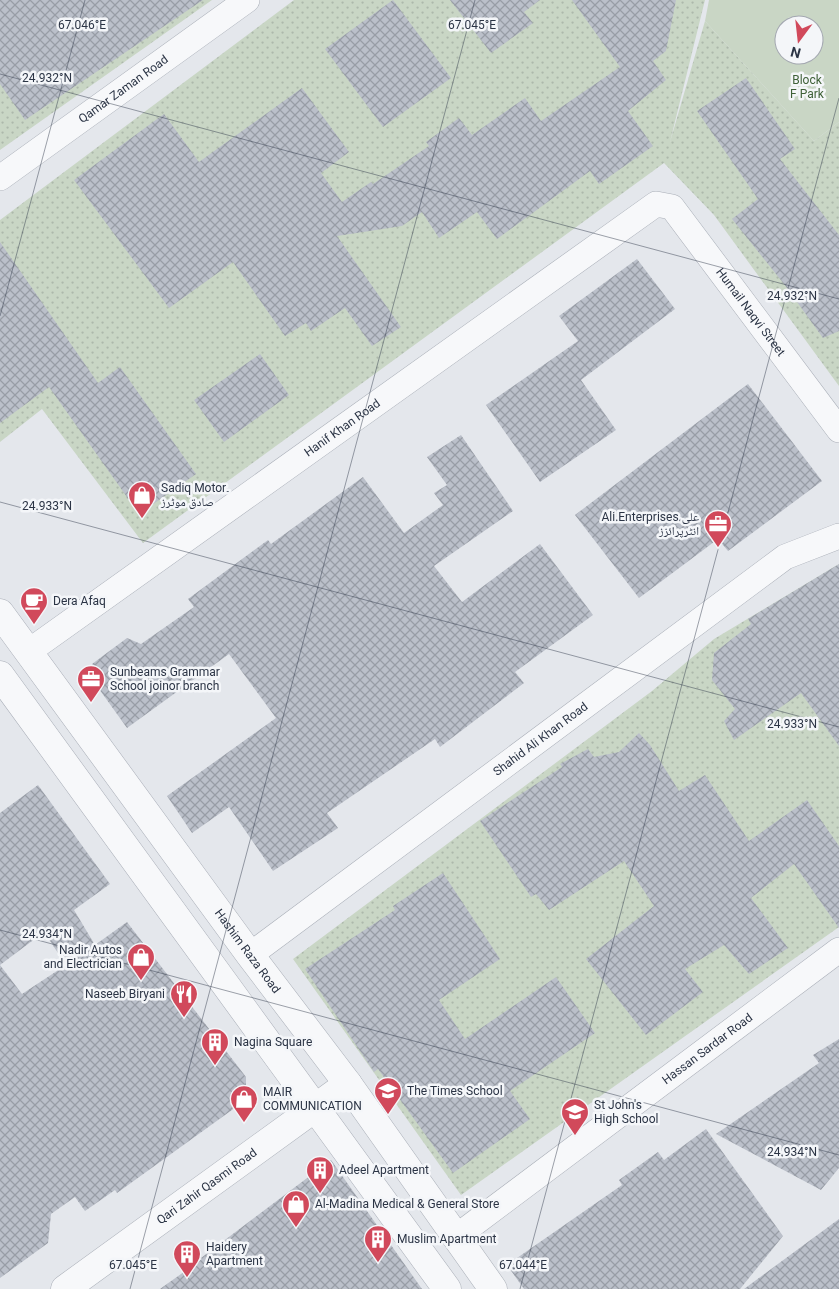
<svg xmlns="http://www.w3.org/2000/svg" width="839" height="1289" font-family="Roboto,'Noto Naskh Arabic',sans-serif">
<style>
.grass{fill:url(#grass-dots)}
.green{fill:#c9d6c5;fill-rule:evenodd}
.building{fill:url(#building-cross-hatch)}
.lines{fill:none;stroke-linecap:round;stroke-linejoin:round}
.minor-casing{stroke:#a9aeb7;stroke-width:26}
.tertiary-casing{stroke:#a9aeb7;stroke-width:29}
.minor{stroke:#f7f8fa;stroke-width:25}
.tertiary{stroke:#f7f8fa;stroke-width:28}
.ticks{fill:none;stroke:#2b3445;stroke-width:1;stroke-opacity:0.45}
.labels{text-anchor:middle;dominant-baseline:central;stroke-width:5;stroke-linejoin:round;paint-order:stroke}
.park-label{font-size:12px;fill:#3f6138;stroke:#f4f6f9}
.street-label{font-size:12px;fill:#2b3445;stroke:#f4f6f9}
.poi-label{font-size:12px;fill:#2b3445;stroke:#f4f6f9;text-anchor:start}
.ticks-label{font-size:12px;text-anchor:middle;fill:#2b3445;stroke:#f4f6f9;stroke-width:5;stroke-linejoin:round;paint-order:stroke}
</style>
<defs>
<pattern id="grass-dots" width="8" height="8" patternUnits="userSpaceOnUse" patternTransform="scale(1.25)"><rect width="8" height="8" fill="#c9d6c5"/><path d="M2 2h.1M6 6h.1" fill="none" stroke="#adb8ab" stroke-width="1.8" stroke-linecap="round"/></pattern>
<pattern id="building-cross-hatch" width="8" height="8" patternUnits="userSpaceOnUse" patternTransform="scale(1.25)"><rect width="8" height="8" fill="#bbc0ca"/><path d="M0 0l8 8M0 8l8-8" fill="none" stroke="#989da6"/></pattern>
</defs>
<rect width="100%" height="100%" fill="#e4e7ec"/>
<path class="grass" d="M0,0H212L0,150Z
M294,0H705L670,142L705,21L814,141L839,122V386L714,215L664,163L143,543L42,409L0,442V220Z
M839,564V927L461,1195L293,959L652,691L714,639Z"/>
<path class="green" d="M709,0H839V122L814,141L705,21ZM784,25H814V55H784Z"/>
<path class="building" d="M0,0H203L25,120L0,84Z
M393,0L451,78L383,127L325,49Z
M450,0H540L524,12L533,23L491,53Z
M572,0H676L666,51L653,61L666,80L628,111L653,146L599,184L590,171L497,239L477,212L439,238L422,212L402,226L337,236L401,327L372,346L345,308L311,331L306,323L285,336L233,262L169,308L74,180L164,114L199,162L302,88L349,152L321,173L342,202L371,182L373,184L429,146L426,142L459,118L472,135L525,98L541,121L620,67Z
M746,78L795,149L780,159L839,235V331L823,338L784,284L732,219L758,199L697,111Z
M0,242L98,383L120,367L196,474L139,514L49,387L0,423Z
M637,259L675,309L581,380L616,430L540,482L486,405L578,341L559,316Z
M260,354L289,395L224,442L194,400Z
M748,384L822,481L728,551L718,539L639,598L575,515Z
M461,435L513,511L434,566L462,602L540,544L593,615L515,672L524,683L440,747L435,739L327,813L338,828L273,871L229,807L192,833L167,796L276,718L229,654L127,728L94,682L102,678L92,664L127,638L141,644L194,607L188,599L268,540L271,544L363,477L404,533L443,505L434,493L447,485L427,457Z
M839,564V746L801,693L734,740L724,721L735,709L712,680L714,653L751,624L748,619Z
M639,733L650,745L679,791L705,775L749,841L807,800L839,846V928L794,864L751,898L788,948L749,974L724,945L685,969L703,992L646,1035L586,959L654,906L624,861L549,910L536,894L531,897L480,821L562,767L560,764L588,749L594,757L619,752Z
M38,785L110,884L74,910L95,945L127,922L246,1077V1089L243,1102L117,1193L115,1190L85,1211L75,1197L51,1214L48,1243L0,1278V965L22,994L66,965L44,932L0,965V813Z
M443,873L500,959L439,1000L465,1039L556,977L595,1033L510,1091L530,1119L453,1173L378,1069L374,1072L305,969L395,910L393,906Z
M839,1039V1168L821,1190L716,1134L819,1063L813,1055Z
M706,1129L783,1236L740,1289H524L507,1265L622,1185L619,1180L658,1152L664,1160Z
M331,1160L422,1289H160L202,1259L201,1258Z
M839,1219V1289H744Z"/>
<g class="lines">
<g class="minor-casing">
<g id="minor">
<path id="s1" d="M0,178L247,0"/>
<path id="s2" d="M28,652L656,204L672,207L839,430"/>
<path id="s3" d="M250,955L785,557L839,536"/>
<path id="s4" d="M456,1237L839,950"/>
</g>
</g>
<g class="tertiary-casing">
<g id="tertiary">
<path id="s5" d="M0,613L250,955L348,1084L493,1289"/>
<path d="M0,675L447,1289"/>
<path id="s6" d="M65,1289L348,1084"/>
</g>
</g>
<use href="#minor" class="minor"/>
<use href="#tertiary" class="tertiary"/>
</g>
<path class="ticks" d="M0,74L839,299M0,316L85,0M0,502L839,727M0,930L839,1155M130,1289L475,0M520,1289L839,98"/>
<defs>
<g id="shop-pin" transform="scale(1.4375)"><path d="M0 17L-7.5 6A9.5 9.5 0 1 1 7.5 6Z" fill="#d1495b" stroke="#f4f6f9"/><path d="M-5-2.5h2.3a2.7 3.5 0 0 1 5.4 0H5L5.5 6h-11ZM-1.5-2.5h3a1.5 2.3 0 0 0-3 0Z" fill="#fff"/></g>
<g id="office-pin" transform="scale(1.4375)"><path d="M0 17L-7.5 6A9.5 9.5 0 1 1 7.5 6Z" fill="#d1495b" stroke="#f4f6f9"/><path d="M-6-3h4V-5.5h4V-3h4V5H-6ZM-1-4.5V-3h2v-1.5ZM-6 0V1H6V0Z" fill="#fff"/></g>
<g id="cafe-pin" transform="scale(1.4375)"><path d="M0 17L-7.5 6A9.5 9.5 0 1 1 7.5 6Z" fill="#d1495b" stroke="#f4f6f9"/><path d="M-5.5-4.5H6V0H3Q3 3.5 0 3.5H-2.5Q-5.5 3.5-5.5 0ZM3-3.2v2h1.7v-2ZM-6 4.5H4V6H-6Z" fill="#fff"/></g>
<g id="restaurant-pin" transform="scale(1.4375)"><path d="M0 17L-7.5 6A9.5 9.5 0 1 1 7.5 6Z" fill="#d1495b" stroke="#f4f6f9"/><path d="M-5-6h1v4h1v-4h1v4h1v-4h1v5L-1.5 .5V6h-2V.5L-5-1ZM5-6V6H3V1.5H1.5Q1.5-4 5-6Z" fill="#fff"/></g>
<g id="building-pin" transform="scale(1.4375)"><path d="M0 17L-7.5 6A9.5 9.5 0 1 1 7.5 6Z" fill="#d1495b" stroke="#f4f6f9"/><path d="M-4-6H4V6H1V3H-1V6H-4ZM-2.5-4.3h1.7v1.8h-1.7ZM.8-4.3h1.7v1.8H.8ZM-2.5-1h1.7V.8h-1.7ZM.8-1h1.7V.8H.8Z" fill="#fff"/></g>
<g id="school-pin" transform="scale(1.4375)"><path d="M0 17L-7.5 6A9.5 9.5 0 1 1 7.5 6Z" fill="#d1495b" stroke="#f4f6f9"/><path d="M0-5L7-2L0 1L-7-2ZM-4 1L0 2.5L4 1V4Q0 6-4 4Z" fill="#fff"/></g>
</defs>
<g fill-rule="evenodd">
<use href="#shop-pin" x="142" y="495"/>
<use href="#office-pin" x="718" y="524"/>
<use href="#cafe-pin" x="34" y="601"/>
<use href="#office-pin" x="91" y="679"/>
<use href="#shop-pin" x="141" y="957"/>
<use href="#restaurant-pin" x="184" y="994"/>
<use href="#building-pin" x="215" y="1042"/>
<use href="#school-pin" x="388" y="1091"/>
<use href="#shop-pin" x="244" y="1099"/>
<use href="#school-pin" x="575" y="1112"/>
<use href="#building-pin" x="320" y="1170"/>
<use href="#shop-pin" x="296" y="1204"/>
<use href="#building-pin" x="378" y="1239"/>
<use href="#building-pin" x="187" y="1254"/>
</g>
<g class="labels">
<g class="park-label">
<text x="807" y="80">Block<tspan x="807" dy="14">F Park</tspan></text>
</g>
<g class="street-label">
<text stroke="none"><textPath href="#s1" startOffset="152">Qamar Zaman Road</textPath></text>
<text stroke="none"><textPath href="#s2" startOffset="919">Humail Naqvi Street</textPath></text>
<text stroke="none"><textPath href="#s2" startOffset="386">Hanif Khan Road</textPath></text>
<text stroke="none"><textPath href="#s3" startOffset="362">Shahid Ali Khan Road</textPath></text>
<text stroke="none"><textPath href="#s5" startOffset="419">Hashim Raza Road</textPath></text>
<text stroke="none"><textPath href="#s4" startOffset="314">Hassan Sardar Road</textPath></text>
<text stroke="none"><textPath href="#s6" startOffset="175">Qari Zahir Qasmi Road</textPath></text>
</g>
<g class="poi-label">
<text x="161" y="488">Sadiq Motor۔<tspan x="161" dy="14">صادق موٹرز</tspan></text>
<text x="699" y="517" text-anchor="end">Ali.Enterprises.علی<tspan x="699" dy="14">انٹرپرائزز</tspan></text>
<text x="53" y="601">Dera Afaq</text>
<text x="110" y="672">Sunbeams Grammar<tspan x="110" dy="14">School joinor branch</tspan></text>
<text x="122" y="950" text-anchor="end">Nadir Autos<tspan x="122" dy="14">and Electrician</tspan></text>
<text x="165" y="994" text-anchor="end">Naseeb Biryani</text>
<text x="234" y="1042">Nagina Square</text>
<text x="407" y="1091">The Times School</text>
<text x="263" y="1092">MAIR<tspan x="263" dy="14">COMMUNICATION</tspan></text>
<text x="594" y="1105">St John's<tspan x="594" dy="14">High School</tspan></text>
<text x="339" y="1170">Adeel Apartment</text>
<text x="315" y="1204">Al-Madina Medical &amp; General Store</text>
<text x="397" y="1239">Muslim Apartment</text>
<text x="206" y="1247">Haidery<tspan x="206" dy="14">Apartment</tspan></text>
</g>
</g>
<g class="ticks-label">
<text x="82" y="29">67.046°E</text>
<text x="472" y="29">67.045°E</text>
<text x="47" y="82">24.932°N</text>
<text x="792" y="300">24.932°N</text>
<text x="47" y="510">24.933°N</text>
<text x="792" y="728">24.933°N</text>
<text x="47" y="938">24.934°N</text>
<text x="792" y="1156">24.934°N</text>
<text x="133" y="1269">67.045°E</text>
<text x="523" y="1269">67.044°E</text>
</g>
<g transform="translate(799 40) rotate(195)"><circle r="24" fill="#f4f6f9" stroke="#a4a8b1"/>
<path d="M0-4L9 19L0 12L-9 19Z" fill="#d1495b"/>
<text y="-8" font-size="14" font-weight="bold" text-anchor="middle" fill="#2b3445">N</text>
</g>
</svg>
